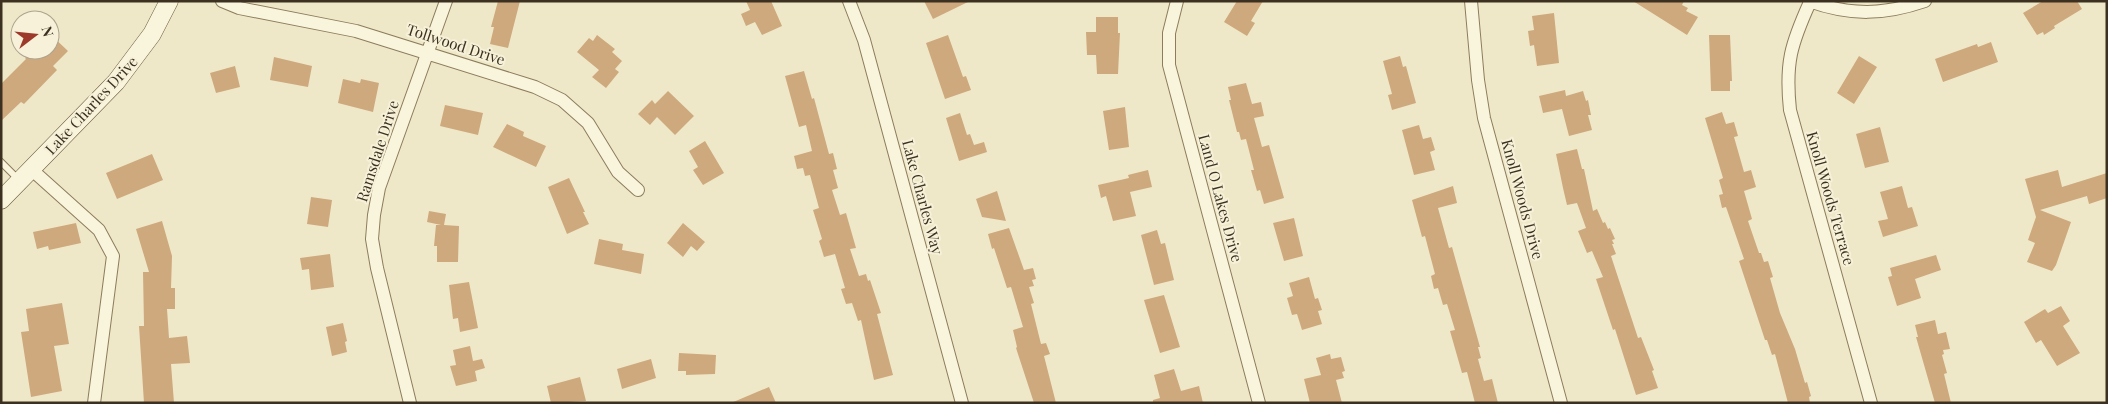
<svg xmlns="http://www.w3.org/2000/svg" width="2108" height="404" font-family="'Playfair Display',serif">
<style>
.building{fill:#cea97d}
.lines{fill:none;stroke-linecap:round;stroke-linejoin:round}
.lane-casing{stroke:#8c7c5c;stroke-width:8}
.street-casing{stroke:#8c7c5c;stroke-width:14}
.secondary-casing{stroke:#6e5d3f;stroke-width:19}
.lane{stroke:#f9f4dc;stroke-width:6}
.street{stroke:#f9f4dc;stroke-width:12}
.secondary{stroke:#f9f4dc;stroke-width:18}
.labels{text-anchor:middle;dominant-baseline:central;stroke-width:4;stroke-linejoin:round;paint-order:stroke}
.street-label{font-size:15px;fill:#3c3120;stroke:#f6f1d8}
</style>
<rect width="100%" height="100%" fill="#efe8c8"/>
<path class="building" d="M498,1H520L508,48L490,44L494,27H491Z
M746,1H771L782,26L762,35L755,22L746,26L741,14L750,10Z
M924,1H970L933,19Z
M1237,1H1263L1251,21L1255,23L1247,36L1224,22Z
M1633,1H1684L1682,5L1688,8L1686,11L1698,17L1687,35Z
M2043,1H2077L2082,9L2054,26L2055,28L2044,35L2043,32L2037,35L2023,13Z
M1554,13L1559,63L1537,66L1534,45L1530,46L1528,31L1534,30L1532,16Z
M1096,17H1118V33H1120L1118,74H1097L1096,55H1087L1086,32H1096Z
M50,34L68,51L53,66L57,70L24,104L21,102L1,121V84L26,59L25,58L33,50H50Z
M597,35L615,49L612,52L622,61L615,69L619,72L606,88L592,77L599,70L577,52L589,38L593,41Z
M948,35L963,77L966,76L971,90L945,99L926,43Z
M1709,35H1730L1732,81H1730V91H1711Z
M1991,42L1998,62L1943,82L1935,59L1977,44L1978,47Z
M1400,56L1403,67L1406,66L1416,103L1392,110L1388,95L1392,94L1383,61Z
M1859,56L1877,67L1854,104L1837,93Z
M274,57L312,66L308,87L270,80Z
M235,66L240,87L216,93L210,73Z
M804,71L812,99L814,98L829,154L833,153L837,169L833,170L838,188L832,190L840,215L846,213L856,248L850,249L859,276L866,274L868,281L870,280L881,313L877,314L893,375L874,380L861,320L858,321L852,303L846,304L841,289L845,288L835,254L824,257L819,241L822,239L813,210L819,208L810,175L805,176L803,168L797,169L794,156L812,151L806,125L799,127L785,76Z
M343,79L360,83L361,79L379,83L373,112L338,103Z
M1246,83L1252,104L1261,102L1264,116L1254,118L1262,147L1269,145L1284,198L1264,204L1260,190L1257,191L1251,170H1254L1246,139L1241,140L1239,132H1237L1229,100H1231L1228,87Z
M1565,90L1566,96L1583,91L1586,101L1588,100L1591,115H1588L1592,130L1569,136L1562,109L1543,113L1539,96Z
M668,91L694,116L675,135L657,117L650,125L638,114L652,100L655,104Z
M445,105L483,113L478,135L440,126Z
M1125,107L1129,147L1109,150L1103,111Z
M1722,112L1726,124L1734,122L1738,136L1734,137L1744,172L1751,170L1756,187L1744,191L1752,219L1748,221L1759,253H1761L1764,262L1768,261L1773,277L1770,278L1780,313L1795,349L1805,383L1807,382L1811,396L1809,397L1810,403H1788L1775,354L1772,355L1767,340H1765L1739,261L1744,259L1726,207L1722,208L1719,195L1723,194L1719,180L1723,178L1705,118Z
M960,113L967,135L970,134L974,145L984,142L987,152L959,161L946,118Z
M507,124L524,132L523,136L546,146L536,167L493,147Z
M1419,125L1423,139L1431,137L1435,150L1430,152L1435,170L1414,175L1402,130Z
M1880,127L1889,162L1865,168L1856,134Z
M705,141L724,173L703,185L693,170L698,167L689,151Z
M1577,149L1582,169H1584L1593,211L1597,209L1603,223L1605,222L1608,229L1610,228L1615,239L1612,240L1614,244H1612L1616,254L1611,256L1638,338L1641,337L1654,370L1652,371L1658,388L1636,395L1615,329L1613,330L1596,279L1603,277L1592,251L1587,253L1578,231L1586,228L1577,203L1567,205L1563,188L1556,154Z
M152,154L163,180L117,199L106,173Z
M1148,170L1152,187L1130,192L1136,216L1113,221L1106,196L1101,198L1098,185L1129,178L1128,175Z
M2058,170L2062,187L2107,173V198L2089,204L2087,196L2040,210L2071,222L2056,265L2052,271L2027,262L2035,243L2028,240L2036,217L2025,179Z
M569,178L585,212H583L589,224L567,234L548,187Z
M1453,186L1457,203L1438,208L1449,248L1452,247L1480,347H1478L1481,358L1478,359L1484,381L1492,379L1498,403H1475L1467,372L1462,373L1450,331L1455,330L1447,304L1443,305L1438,288L1434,289L1431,276L1435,274L1425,236L1422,237L1412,200Z
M1902,186L1908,208L1912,207L1918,226L1883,237L1878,221L1888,219L1880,192Z
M997,191L1006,221L982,217L976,199Z
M311,197L332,200L328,227L307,224Z
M429,211L446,214L444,225L459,226L458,262H437V246H434L436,225H441L427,222Z
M1294,218L1303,256L1284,261L1273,223Z
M162,221L172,256L171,288H175V309H167L169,338L187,336L190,363L171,364L174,403H144L139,326H144L143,272H149L136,229Z
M76,223L81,243L49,250L48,246L37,249L33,232Z
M683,223L705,242L697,251L691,246L683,257L667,243Z
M1009,228L1024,270L1033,268L1036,279L1032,280L1034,286L1029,287L1034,303L1031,304L1041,344L1046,343L1050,354L1044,356L1056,403H1034L1016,348L1017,347L1013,330L1023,327L1011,287L1007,288L994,248L992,249L988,234Z
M1157,230L1161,244L1165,243L1174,280L1154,285L1141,235Z
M599,239L623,244L622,250L644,254L641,274L594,264Z
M330,254L334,287L311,290L309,269L302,270L300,258Z
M1936,255L1941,270L1915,279L1921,298L1897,306L1888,277L1892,276L1890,268Z
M1309,277L1315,299L1318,298L1322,310L1318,311L1322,324L1302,330L1297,314L1292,315L1287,298L1293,296L1289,283Z
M469,282L478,328L460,332L458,318L453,319L449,285Z
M1164,295L1180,347L1160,353L1144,300Z
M62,303L69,344L54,346L62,391L31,397L21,332L29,331L26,309Z
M2061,306L2070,321L2063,326L2080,353L2057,366L2041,340L2036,343L2024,322L2045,309L2048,313Z
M1935,320L1938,334L1946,332L1950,349L1943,350L1944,354L1942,355L1947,373L1944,374L1951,403H1935L1916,337H1918L1915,325Z
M343,323L347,341L345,342L347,352L332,356L326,327Z
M470,346L473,361L482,359L485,368L475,371L477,381L456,386L450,366L456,365L453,350Z
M679,353L716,355L715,374L686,375V371H678Z
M1330,354L1331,359L1341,357L1345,371L1342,372L1344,378L1336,380L1342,403H1310L1304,379L1321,375L1316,358Z
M651,359L656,378L622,389L617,369Z
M1174,369L1181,391L1199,386L1203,403H1153V400L1160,398L1154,375Z
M580,377L586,401L551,403L547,386Z
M769,387L776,403H731Z"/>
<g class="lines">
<g class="lane-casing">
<path id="lane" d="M1,162L19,180"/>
</g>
<g class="street-casing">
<path id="street" d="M222,1L239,8L356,31L535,87L562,100L588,123L618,172L638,190
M849,1L864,40L962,403
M1177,1L1169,33V65L1259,403
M1471,1L1478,80L1484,118L1561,403
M1809,1C1851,16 1884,15 1925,1
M1810,2C1791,44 1785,63 1790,110L1871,403
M31,169L99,230L113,256L94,403
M410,403L377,268L372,239L374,215L379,188L446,1"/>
</g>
<g class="secondary-casing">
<path id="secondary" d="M1,200L116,82L152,34L169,1"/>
</g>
<use href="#lane" class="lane"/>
<use href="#street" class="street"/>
<use href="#secondary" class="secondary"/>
</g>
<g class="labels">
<g class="street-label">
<text transform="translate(456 44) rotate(18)">Tollwood Drive</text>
<text transform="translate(91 105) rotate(-47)">Lake Charles Drive</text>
<text transform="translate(377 151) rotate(-72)">Ramsdale Drive</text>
<text transform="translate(923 197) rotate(75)">Lake Charles Way</text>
<text transform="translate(1221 198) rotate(75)">Land O Lakes Drive</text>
<text transform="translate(1831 198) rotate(74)">Knoll Woods Terrace</text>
<text transform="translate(1523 199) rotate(75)">Knoll Woods Drive</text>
</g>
</g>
<rect width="2108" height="404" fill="none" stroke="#3c3120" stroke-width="5"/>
<g transform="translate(35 35) rotate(74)"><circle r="24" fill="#f6f1d8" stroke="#aca48e"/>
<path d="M0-4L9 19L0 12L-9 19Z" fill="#9c392b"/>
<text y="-8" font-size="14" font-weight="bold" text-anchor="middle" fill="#3c3120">N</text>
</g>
</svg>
